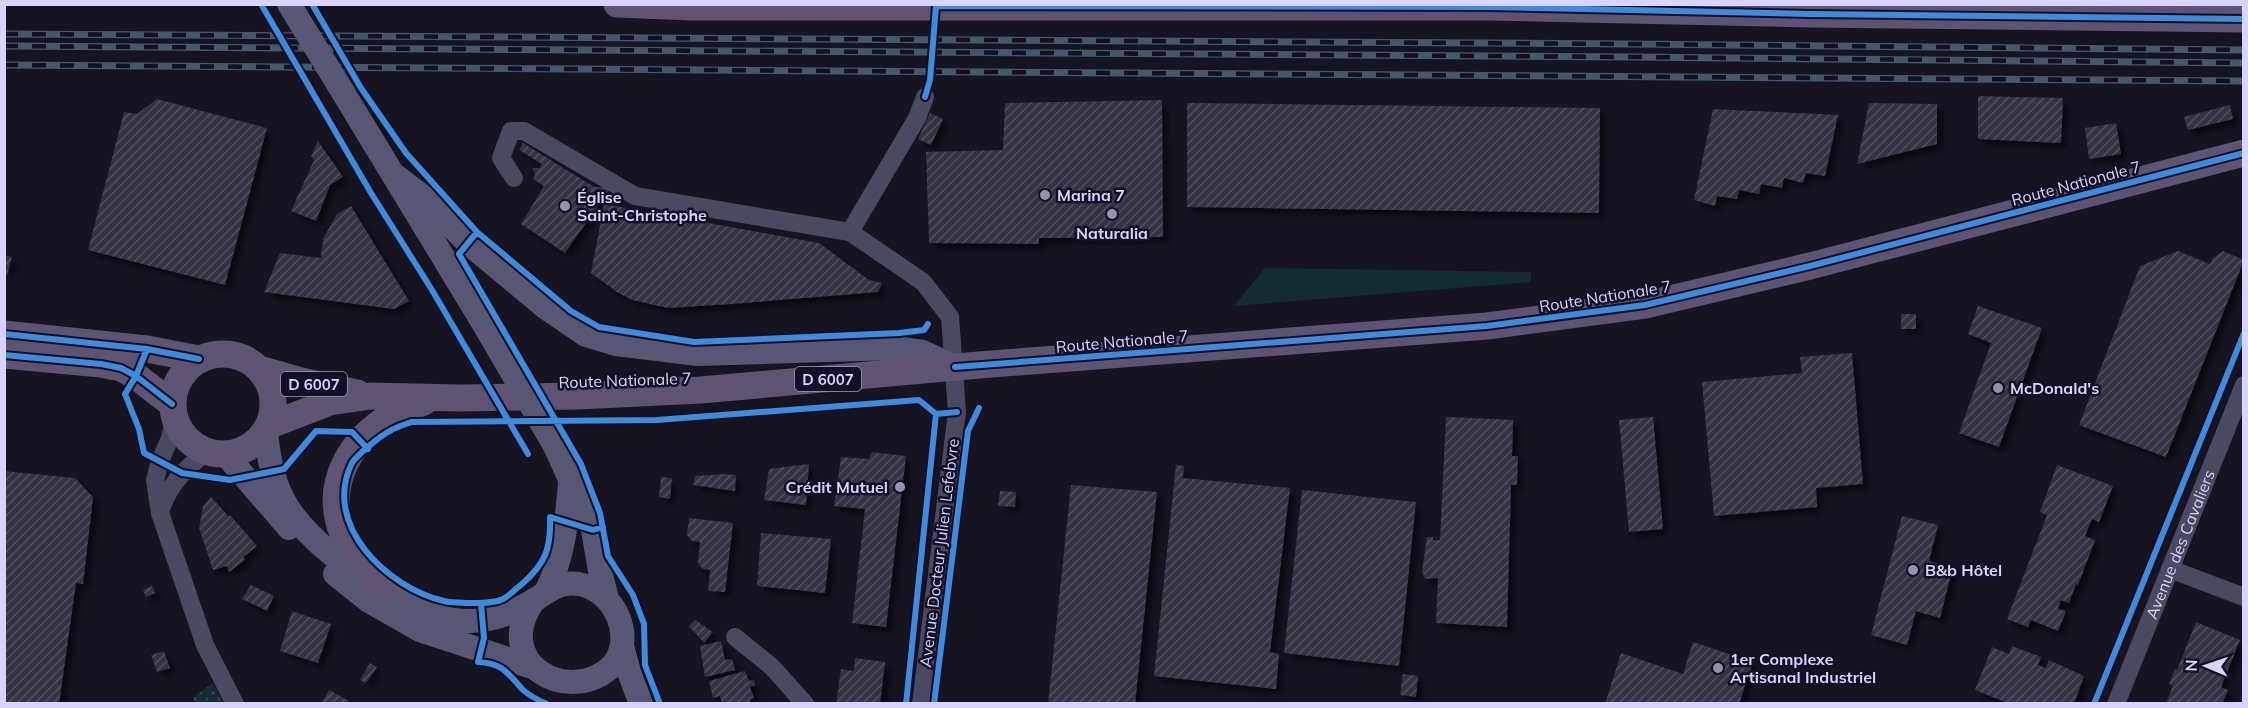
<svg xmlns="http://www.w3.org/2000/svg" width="2248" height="708" font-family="Mulish,sans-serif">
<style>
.green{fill:#132c2d}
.garden{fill:url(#garden-dots)}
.building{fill:url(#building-hatch);filter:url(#shadow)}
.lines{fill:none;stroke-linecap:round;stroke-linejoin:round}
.minor{stroke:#4a4962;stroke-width:18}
.secondary{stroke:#575674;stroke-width:24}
.primary{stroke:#5e5373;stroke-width:27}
.rail-casing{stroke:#43596b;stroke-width:7}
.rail{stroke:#130f26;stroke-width:4.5;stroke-dasharray:14;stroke-linecap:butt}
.secondary-bridge{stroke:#575674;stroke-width:24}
.cycleway-casing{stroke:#130f26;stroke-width:10}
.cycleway{stroke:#408adc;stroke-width:6}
.poi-dot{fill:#9591b1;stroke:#130f26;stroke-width:2}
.labels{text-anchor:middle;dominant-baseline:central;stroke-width:5;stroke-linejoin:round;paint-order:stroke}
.shield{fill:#130f26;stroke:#9e99be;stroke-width:1.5}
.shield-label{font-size:15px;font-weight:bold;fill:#d9d4ff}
.street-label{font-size:16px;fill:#d9d4ff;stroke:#130f26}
.poi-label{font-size:16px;font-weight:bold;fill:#d9d4ff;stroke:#130f26;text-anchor:start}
</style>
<defs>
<pattern id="garden-dots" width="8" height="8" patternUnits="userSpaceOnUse" patternTransform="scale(1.5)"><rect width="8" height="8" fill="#132c2d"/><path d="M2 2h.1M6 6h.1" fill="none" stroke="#354a4c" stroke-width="1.8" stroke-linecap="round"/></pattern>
<pattern id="building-hatch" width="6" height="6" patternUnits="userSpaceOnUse" patternTransform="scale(1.5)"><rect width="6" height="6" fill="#343243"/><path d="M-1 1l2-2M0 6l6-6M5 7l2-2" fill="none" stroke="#514f5f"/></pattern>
<filter id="shadow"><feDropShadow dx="5.5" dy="5.5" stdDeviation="3" flood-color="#0009"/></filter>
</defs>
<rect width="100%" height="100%" fill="#161421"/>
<path class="green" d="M1265,268L1531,272V282L1234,306Z"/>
<path class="garden" d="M213,683L223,703H195L193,697Z"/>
<path class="building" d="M1978,96L2063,98L2061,143L1978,139Z
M157,99L267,128L225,285L88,250L124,112L137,114Z
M1162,100L1163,237L1039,238V244L929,243L926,152L1003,150L1005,103Z
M1187,103L1600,108L1599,213L1187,207Z
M1869,103L1937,104V144L1857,164Z
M2230,105L2233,119L2188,130L2184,117Z
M1713,109L1838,115L1825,176L1806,173L1803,183L1784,178L1782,188L1761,184L1759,194L1739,190L1737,199L1717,196L1715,206L1694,200Z
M930,113L943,119L931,145L918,139Z
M2116,123L2121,154L2089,159L2085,128Z
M318,141L343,177L330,185L316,221L291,211L314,160L311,156Z
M523,143L594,187H611L565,253L521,224L544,186L533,179L535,176L533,168H540L542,164L519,150Z
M604,204L819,243L869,280L882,283L878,292L731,304L668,308L632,300L617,292L591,273Z
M351,206L409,301L394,309L264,292L280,253L321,258L323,239L337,214Z
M2178,251L2210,264L2213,258L2223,251L2244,260L2166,457L2079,425L2140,266Z
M4,255L12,257L7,275H4Z
M1978,306L2042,328L1999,447L1959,433L1991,343L1968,334Z
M1901,314H1916V329H1901Z
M1852,353L1863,484L1816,488L1817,507L1714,516L1702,382L1802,373L1800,357Z
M1446,417L1513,420L1512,456H1518L1517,485H1511L1507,627L1436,623L1438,578L1425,579L1422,571L1427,537H1433V540H1440Z
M1653,417L1663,529L1629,532L1619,420Z
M872,452L906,456L886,627L852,623L865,509L834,506L841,457L869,459Z
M809,464L806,505L764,500L769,469Z
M1176,465L1184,466L1183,478L1290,488L1270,652L1279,654L1276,689L1154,676Z
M2057,465L2113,486L2099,522L2092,519L2085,536L2095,540L2078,585L2076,584L2069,603L2061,600L2058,609L2066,611L2058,631L2031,620L2028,627L2007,619L2047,515L2040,512Z
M4,471L75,478L93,497L83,584L76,583L59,704H4Z
M725,474L736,475L735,491L693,485L695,476Z
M661,477L672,478L670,499L659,497Z
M1071,485L1157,492L1135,704H1048Z
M1302,490L1416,502L1399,666L1284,653Z
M1000,491L1016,492L1015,507L998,506Z
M211,497L229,517L230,515L257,546L243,557L245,560L229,572L227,566L213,570L199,528L203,506Z
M1902,516L1938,525L1929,561L1953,567L1940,618L1916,611L1907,645L1871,635Z
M689,518L733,523L725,592L708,591L710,570L703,569L698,563L700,542L692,541L687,535Z
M761,533L831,539L825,593L757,586Z
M251,585L274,596L267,611L242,599Z
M152,586L155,593L146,597L143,590Z
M292,611L331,624L318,663L280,651Z
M695,620L713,632L704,643L689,626Z
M2196,622L2240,640L2221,687L2228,690L2222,704H2166L2173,685L2169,684L2175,669L2177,670Z
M721,641L725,660L732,659L735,670L705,677L700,646Z
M1693,642L1753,662L1739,704H1605L1621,653L1683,674Z
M2012,646L2041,657L2038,665L2046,668L2049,660L2084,676L2074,704H2010L1975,690L1992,647L2009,654Z
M164,651L170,668L157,672L151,655Z
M855,658L885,662L880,704H836L841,669L854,671Z
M370,663L377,667L366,683L360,680Z
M745,671L749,681L754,680L755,685L750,687L754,698L750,699L751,704H722L720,696L713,698L709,681Z
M1403,674L1418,676L1416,697L1400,695Z
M329,690L349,701L347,704H321Z"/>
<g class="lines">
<g class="minor">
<path d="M514,178L501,158L511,131H524L635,196L850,232L923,282L950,317L957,412L921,704"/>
<path d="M850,232L917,118L925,97"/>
<path d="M174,420L170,438L160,461L155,480L160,513L205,645L235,704"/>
<path d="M160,512C168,486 185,467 208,452"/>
<path d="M2170,569L2244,597"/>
<path d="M735,637L772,667L805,704"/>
<path id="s1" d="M2116,704L2244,385"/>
</g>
<path class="secondary" d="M338,84L482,321
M392,173L422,196L468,243L545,307L586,335L616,344L698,354L895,348L923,352L955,367
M266,430C268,458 273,484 288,508C313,545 348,567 385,590C396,597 408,607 420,611C438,618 463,623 482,620C499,618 519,609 533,601C549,591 558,581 579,584C614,590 636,636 613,665C570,708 489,663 534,600
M555,446L593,530L600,571L607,599
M226,455L289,528
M335,574L369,601L420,630L529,666
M547,590C564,555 567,520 570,482
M622,646L629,672L641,704"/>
<path class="primary" d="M617,4L692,7H1490L1810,14L2244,19
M4,334L147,349L199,359
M173 404a50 50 0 1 1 100 0a50 50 0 1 1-100 0Z
M4,355L101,364L121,368L136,376L172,404
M259,369L305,382L357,393
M268,426L330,402L370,396L459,398L578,396L701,390L979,365L1487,326L1645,305L1810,266L2244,153
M381,587C367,571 351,554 343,534C323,484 350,439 394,414C403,409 414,406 424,402"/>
<g class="rail-casing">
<path id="rail" d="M4,34L1631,44L2244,50
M4,46L1632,57L2244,63
M4,65L2244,81"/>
</g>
<use href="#rail" class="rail"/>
<path class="secondary-bridge" d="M289,4L338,84
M482,321L555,446"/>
<g class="cycleway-casing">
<path id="cycleway" d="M261,4L371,193L432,290L528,454
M312,4L361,88L406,153L477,232L571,311L599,327L694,342L899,333L924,330L928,324
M925,97L930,80L936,6L1490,7L1810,14L2244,19
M477,232L459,254L581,464L600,513L608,556L633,595L644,624L645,665L660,704
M4,334L147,349L199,359
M147,349L136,376L125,394L139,429L144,453L182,473L230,480L284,469L316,431L352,432L368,449
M4,355L101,364L121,368L136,376L172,404
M955,367L1487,326L1645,305L1810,266L2244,153
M603,527L593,530L550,517C551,549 546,563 521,585C515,589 509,596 503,599C492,604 478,603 467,603C459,602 451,603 444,601C388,588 321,525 352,463C356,456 381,435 390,431C396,427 404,425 411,422L657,420L919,400L936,414L957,412
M481,604L484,638L478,662C502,663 507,672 522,689C529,696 538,700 547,704
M906,704L936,414
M934,704L968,431L979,408
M2094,704L2244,333"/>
</g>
<use href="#cycleway" class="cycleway"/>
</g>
<g class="poi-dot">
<circle cx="1045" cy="195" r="6"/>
<circle cx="565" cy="206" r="6"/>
<circle cx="1112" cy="214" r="6"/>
<circle cx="1998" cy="388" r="6"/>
<circle cx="900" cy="487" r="6"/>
<circle cx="1913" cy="570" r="6"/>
<circle cx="1718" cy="668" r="6"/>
</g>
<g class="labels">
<g class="shield">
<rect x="795" y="367" width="66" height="24" rx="4.5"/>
<rect x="281" y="372" width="66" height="24" rx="4.5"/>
</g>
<g class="shield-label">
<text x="828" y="379">D 6007</text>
<text x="314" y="384">D 6007</text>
</g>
<g class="street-label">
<text transform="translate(2076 183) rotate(-15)">Route Nationale 7</text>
<text transform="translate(1605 296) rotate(-9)">Route Nationale 7</text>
<text transform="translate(1122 341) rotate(-5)">Route Nationale 7</text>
<text transform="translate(625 380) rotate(-2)">Route Nationale 7</text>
<text stroke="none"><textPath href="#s1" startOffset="172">Avenue des Cavaliers</textPath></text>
<text transform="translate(939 553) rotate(-83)">Avenue Docteur Julien Lefebvre</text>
</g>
<g class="poi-label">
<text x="1057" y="195">Marina 7</text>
<text x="577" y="197">Église<tspan x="577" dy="18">Saint-Christophe</tspan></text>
<text x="1112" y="233" text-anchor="middle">Naturalia</text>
<text x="2010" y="388">McDonald's</text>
<text x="888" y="487" text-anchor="end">Crédit Mutuel</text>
<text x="1925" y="570">B&amp;b Hôtel</text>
<text x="1730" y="659">1er Complexe<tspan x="1730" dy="18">Artisanal Industriel</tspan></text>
</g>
</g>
<rect width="2248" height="708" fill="none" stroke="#d9d4ff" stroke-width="12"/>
<g transform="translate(2206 666) rotate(272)" stroke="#130f26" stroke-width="4.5" paint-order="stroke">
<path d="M0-4.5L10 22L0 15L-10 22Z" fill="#d9d4ff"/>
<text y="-9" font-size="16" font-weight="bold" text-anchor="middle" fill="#d9d4ff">N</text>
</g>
</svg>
